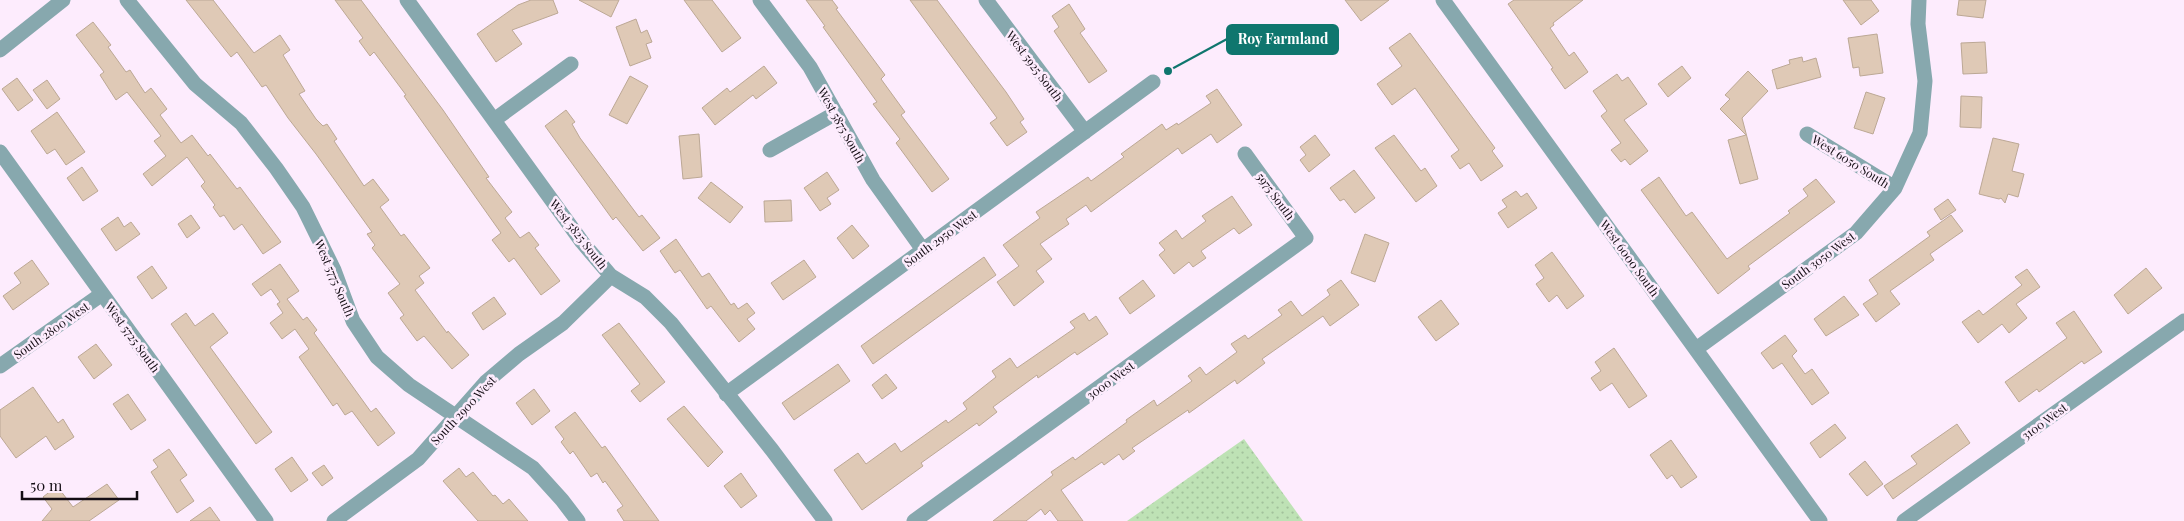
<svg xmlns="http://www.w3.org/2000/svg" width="2184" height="521" font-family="'Playfair Display',serif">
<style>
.park{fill:url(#park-dots)}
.building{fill:#dfc9b6;stroke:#bca895}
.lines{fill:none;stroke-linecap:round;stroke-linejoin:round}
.minor{stroke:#87a8ae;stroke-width:15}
.labels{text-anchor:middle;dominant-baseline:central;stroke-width:5;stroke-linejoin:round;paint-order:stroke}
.street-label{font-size:12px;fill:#140d14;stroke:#fdecfd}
.leader{fill:none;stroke:#0f766e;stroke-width:2}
.callout-dot{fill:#0f766e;stroke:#fdecfd;stroke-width:2}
.callout{fill:#0f766e;stroke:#0f766e;stroke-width:2}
.callout-label{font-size:14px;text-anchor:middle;font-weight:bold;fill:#fff}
</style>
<defs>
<pattern id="park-dots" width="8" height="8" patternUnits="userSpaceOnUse" patternTransform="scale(1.25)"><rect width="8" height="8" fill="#bee2b5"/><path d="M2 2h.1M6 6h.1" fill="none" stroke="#a2c19b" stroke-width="1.8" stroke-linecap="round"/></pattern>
</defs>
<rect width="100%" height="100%" fill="#fdecfd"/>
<path class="park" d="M1244,439L1303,521H1127Z"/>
<path class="building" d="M186,0H213L254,53L280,35L290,50L283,55L305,91L299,94L316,119L323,126L327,124L337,139L334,141L364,186L373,179L389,200L380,207L401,236L404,234L430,268L419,276L424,283L415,290L447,333L448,331L469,355L452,369L424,336L417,341L400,318L404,315L388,293L400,284L372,248L375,245L367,234L372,232L316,154L288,118L266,85L262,87L237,52L231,57Z
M335,0H361L443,110L489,177L486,178L512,212L505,218L520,238L529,232L539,245L535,248L560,281L541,295L514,258L509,262L492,240L501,233L404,96L406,95L374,52L370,56L359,41L363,38Z
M531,0H553L558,13L512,30L522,44L496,62L477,34L518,5Z
M579,0H619L611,17Z
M684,0H712L741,38L722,52Z
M806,0H832L838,8L836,9L885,75L881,79L905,112L901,115L949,179L932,192L896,143L900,139L873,104L877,102L823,27L825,26Z
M910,0H937L1006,92L1024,119L1020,122L1027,132L1007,146L990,123L997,118Z
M1345,0H1389L1361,21Z
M1514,0H1583L1553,23L1554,25L1550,28L1569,56L1574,52L1588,72L1565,89L1551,69L1553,68L1508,4Z
M1843,0H1871L1879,11L1861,25Z
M1959,0H1986L1983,18L1957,15Z
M1069,4L1085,29L1080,33L1107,71L1089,83L1054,31L1059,27L1052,16Z
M636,19L641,33L647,30L652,42L646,44L651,58L630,66L616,27Z
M93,22L111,45L108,47L126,72L130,70L145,93L151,88L167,109L160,115L181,143L192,135L208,156L210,154L237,189L240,187L281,242L263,254L242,224L234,230L224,215L220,217L213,207L215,205L201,186L205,182L187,157L152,186L143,174L166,156L154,141L161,136L127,92L116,100L100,75L104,72L76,35Z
M1410,33L1495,148L1492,151L1503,166L1481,181L1469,163L1460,169L1451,156L1459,150L1415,88L1392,105L1377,84L1402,66L1389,48Z
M1877,34L1883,73L1860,76L1859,67L1853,68L1848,38Z
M1985,42L1987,73L1963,74L1961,43Z
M1802,57L1803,62L1816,58L1821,77L1777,89L1772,70L1790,64L1789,60Z
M764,66L777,83L756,99L753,95L715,125L702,108L727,88L730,92Z
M1682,66L1691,78L1668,97L1658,84Z
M1748,71L1768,91L1742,118L1758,179L1740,184L1728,140L1746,135L1720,109L1730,99L1725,95Z
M1617,74L1622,81L1628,77L1647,104L1624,120L1648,151L1630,165L1625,159L1621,162L1611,150L1621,143L1601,116L1607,111L1593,91Z
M630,76L648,86L627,124L609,115Z
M17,78L33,100L18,111L2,89Z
M47,80L60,99L47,109L33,90Z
M1217,89L1242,125L1217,143L1211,134L1182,154L1178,148L1091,212L1086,205L1066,219L1069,224L1040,244L1052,259L1036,271L1044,282L1014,306L997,282L1019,266L1003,245L1040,218L1036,212L1088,177L1091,181L1124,157L1121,154L1162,124L1166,130L1177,123L1178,125L1211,103L1206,96Z
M1866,92L1885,98L1873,134L1854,128Z
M1961,96L1982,97L1981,128L1960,127Z
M566,110L575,122L572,124L580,138L639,217L642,215L660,238L643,251L616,217L613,220L545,126Z
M57,112L85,152L66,165L55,149L47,154L31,131Z
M699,134L702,177L683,179L679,136Z
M1315,135L1330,155L1309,172L1300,160L1306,155L1300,147Z
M1394,135L1421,171L1425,168L1437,186L1416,202L1375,148Z
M1993,138L2019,144L2012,171L2024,174L2018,197L2008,194L2005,203L2001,198L1999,199L1979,194Z
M82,167L98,191L83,201L67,178Z
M1354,170L1375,198L1355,213L1344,199L1340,201L1330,188Z
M827,172L839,190L827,198L831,204L820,211L804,188Z
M1659,177L1686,216L1692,212L1727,259L1790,213L1788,211L1808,196L1803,189L1816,179L1835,202L1748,266L1750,269L1718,294L1641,190Z
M711,182L743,207L730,223L698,198Z
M1516,191L1521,197L1527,193L1537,208L1508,228L1498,213L1507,207L1502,200Z
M1232,196L1252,225L1239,234L1234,228L1201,251L1206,258L1193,267L1189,262L1174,274L1159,255L1165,250L1159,243L1176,230L1182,239L1206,221L1202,216Z
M1948,199L1956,210L1941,220L1934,209Z
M791,200L792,221L765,222L764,201Z
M191,215L200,228L187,238L178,224Z
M1951,215L1963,231L1930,254L1934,260L1890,291L1900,304L1876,322L1863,304L1878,294L1869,280L1930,236L1927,232Z
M118,217L124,227L131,222L140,234L116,251L101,229Z
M852,225L869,246L853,259L837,238Z
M1365,234L1389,243L1375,282L1351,273Z
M676,239L702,277L709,273L731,305L734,303L738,309L747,303L755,313L747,319L755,329L739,342L711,306L707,309L680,270L675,273L660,251Z
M1552,252L1584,296L1567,309L1557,295L1549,302L1536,284L1544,278L1535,265Z
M984,257L996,275L873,364L861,346Z
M32,260L49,284L13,310L3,296L21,283L14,273Z
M804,260L816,277L783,300L771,283Z
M280,264L299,291L287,299L303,320L307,317L317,330L314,333L371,412L376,408L395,433L378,446L352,411L345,415L337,403L333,406L299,357L309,349L295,329L282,339L270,323L283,313L277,304L280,302L271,289L261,296L252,284Z
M152,266L167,288L152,299L137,277Z
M2146,268L2162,288L2128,314L2114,295Z
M2027,269L2040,287L2016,304L2027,318L2009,333L2002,324L1978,343L1962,322L1979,310L1983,315L2022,285L2015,277Z
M1143,280L1155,296L1130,314L1119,298Z
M1341,280L1359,305L1330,326L1323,316L1262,359L1265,363L1237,384L1235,380L1189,413L1188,410L1132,448L1135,451L1123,460L1119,454L1104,465L1102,462L1061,490L1083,521H1058L1050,510L1045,515L1041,509L1026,521H993L1053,475L1051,472L1073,457L1075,460L1127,422L1126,420L1154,400L1157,406L1192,381L1188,376L1200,367L1206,375L1237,352L1231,344L1245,335L1248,339L1282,315L1278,310L1291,301L1302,316L1330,295L1327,290Z
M1844,296L1859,315L1826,336L1814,319Z
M494,297L506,314L483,330L472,313Z
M1441,300L1459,324L1436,341L1418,317Z
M2074,311L2102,352L2084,364L2082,361L2039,392L2037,389L2019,402L2005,382L2067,338L2056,323Z
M186,313L195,326L213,313L228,333L210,347L272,432L256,444L171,324Z
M1084,313L1089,321L1096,316L1108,334L1077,355L1075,352L1038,378L1037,375L993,407L997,412L979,426L977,423L921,463L923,466L862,510L834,470L858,453L866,464L895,443L901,452L946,420L948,423L967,409L963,403L996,377L992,371L1010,358L1017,368L1075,328L1070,322Z
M619,323L665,382L640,402L631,391L640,384L602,335Z
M1785,335L1797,351L1792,356L1805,374L1812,369L1829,393L1812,405L1782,363L1773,369L1761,353Z
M96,344L112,365L94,379L78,357Z
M1614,348L1647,396L1629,408L1612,383L1600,391L1591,378L1601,371L1595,362Z
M838,364L850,381L794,420L782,403Z
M886,374L897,388L882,399L872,385Z
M33,387L58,423L63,419L74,437L55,450L46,436L16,458L0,436V410Z
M534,389L550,411L532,425L516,403Z
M128,394L146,420L131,430L113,404Z
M684,406L723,452L708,467L667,419Z
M575,412L602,448L605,446L659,521H624L617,510L623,506L605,481L603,483L597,473L591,477L573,451L570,454L561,442L564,439L555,427Z
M1835,424L1846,438L1820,458L1810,443Z
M1957,424L1970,443L1893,499L1884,486L1917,464L1911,456Z
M1671,440L1697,477L1681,488L1672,475L1667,479L1650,455Z
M169,449L187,475L180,480L194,501L177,513L151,472L158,467L153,460Z
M292,457L308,480L291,492L275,469Z
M1865,461L1883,484L1867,496L1849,474Z
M324,465L333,478L322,486L312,473Z
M459,468L466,477L473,472L493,496L495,495L503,504L509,499L528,521H478L443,481Z
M741,473L757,496L741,508L724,486Z
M107,484L119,500L89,521H42L52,509L43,497L57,486L73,507Z
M210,507L220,521H190Z"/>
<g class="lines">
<path class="minor" d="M127,0L195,84L241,123L276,168L303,207L334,270L353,321L377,357L409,385L533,468L562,500L578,521
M407,0L582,242L611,276L645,297L671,323L772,450L825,521
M760,0L810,67L873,180L923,250
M986,0L1085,132
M1443,0L1820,521
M0,50L63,0
M494,120L571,64
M1807,134L1895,188
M770,150L836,113
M0,152L266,521
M1696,349L1856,233L1895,188L1920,133L1925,81L1918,24L1919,0
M0,366L102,294
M726,394L1153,82
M334,521L418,459L486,382L519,354L563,323L611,276
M914,521L1306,238L1245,154
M1904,521L2184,321"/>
</g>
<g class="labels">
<g class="street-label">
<text transform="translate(1035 66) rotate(53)">West 5925 South</text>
<text transform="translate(842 125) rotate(61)">West 5875 South</text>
<text transform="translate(1851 161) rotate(32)">West 6050 South</text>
<text transform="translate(1276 196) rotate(54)">5975 South</text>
<text transform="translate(579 234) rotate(52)">West 5825 South</text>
<text transform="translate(940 238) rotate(-36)">South 2950 West</text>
<text transform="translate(1630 258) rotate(54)">West 6000 South</text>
<text transform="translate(1818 260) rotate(-36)">South 3050 West</text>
<text transform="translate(335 278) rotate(67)">West 5775 South</text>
<text transform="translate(51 330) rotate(-35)">South 2800 West</text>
<text transform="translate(133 337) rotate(54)">West 5725 South</text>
<text transform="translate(1110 380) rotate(-36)">3000 West</text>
<text transform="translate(463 410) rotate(-47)">South 2900 West</text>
<text transform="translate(2044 421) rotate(-36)">3100 West</text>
</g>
</g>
<path class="leader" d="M1168 71L1227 39"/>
<circle class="callout-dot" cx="1168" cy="71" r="5"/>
<rect class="callout" x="1227" y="25" width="111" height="29" rx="5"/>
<g class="callout-label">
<text x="1283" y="44">Roy Farmland</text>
</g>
<path d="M22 491v8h115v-8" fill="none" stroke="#140d14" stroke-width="2.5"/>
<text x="30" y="491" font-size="15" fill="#140d14" stroke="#fdecfd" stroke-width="4" paint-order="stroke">50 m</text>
</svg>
